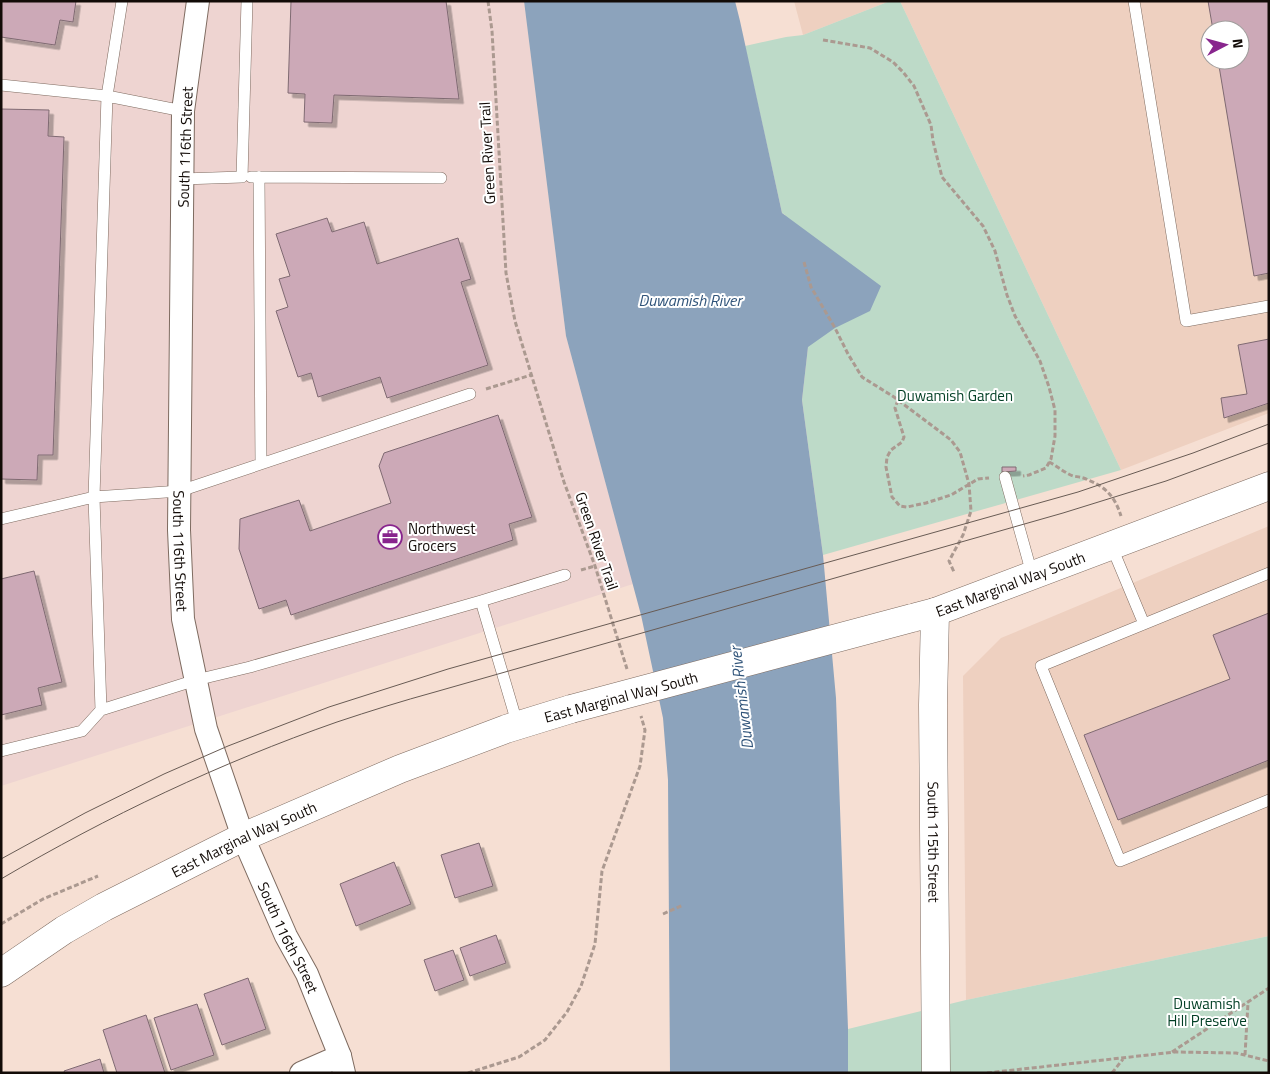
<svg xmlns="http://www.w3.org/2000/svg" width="1270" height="1074" font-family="'Titillium Web',sans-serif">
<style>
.commercial{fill:#eed4d1}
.built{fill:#eed0c0;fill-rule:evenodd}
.green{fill:#bddac8}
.water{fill:#8ca3bc}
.building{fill:#cca9b7;stroke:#7f6a72;filter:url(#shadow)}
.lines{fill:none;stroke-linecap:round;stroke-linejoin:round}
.lane-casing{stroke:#7e6b60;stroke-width:12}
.street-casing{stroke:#7e6b60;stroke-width:24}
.secondary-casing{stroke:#7e6b60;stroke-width:29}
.path{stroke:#ab9990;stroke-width:3;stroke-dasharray:5 2.5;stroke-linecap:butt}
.lane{stroke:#fff;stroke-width:11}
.street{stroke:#fff;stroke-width:22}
.secondary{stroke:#fff;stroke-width:28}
.tram{stroke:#685b54;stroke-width:1}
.secondary-bridge-casing{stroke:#7e6b60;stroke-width:29;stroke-linecap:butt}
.secondary-bridge{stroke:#fff;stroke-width:28}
.labels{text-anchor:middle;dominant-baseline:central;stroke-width:4;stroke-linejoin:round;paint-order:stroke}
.street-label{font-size:15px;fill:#120b07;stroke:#fff}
.park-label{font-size:15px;fill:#003e24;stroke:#fff}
.poi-label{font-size:15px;fill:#120b07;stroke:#fff;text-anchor:start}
.water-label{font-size:16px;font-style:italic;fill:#30547a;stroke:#fff}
</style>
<defs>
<filter id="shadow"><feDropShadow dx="4.5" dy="4.5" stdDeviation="0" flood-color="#0004"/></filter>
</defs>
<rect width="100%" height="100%" fill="#f6dfd3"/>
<path class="commercial" d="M1,1H524L566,336L633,584L1,786Z"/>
<path class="built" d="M794,1H890L803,35Z
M900,1H1269V413L1121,470ZM1210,30H1240V60H1210Z
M1269,526V936L966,1000L963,676L1001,638Z"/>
<path class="green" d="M890,1H900L1121,470L823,555L802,400L808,347L785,215L782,213L745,46L786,37L803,35Z
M1269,936V1073H848V1029L966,1000Z"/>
<path class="water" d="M524,1H735L740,21L782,213L881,286L870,311L835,328L808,347L802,400L823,555L836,698L848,1029V1073H670L668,780L663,718L641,615L566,336Z"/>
<path class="building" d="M1,1H76L73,22L60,20L55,45L1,37Z
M291,1H446L459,99L334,95L332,123L304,122L305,94L288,93Z
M1208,1H1269V273L1254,276L1218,60H1240V30H1213Z
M1,109L49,110L48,136L64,137L53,455H38L37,480L1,479Z
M327,218L332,232L364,222L377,264L458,238L471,279L461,282L488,365L387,398L380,377L318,397L311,373L298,377L276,311L288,307L279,279L290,276L276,234Z
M1269,339V403L1224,418L1221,398L1247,394L1238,345Z
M498,415L532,517L509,524L513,540L291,615L286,600L259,609L239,549L240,519L299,500L310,531L391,503L379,466L384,453Z
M1002,467H1016V471L1002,472Z
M34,571L62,682L38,688L42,705L1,715V579Z
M1269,613V760L1118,820L1084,735L1230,679L1213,635Z
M479,843L493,886L455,898L441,855Z
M394,862L411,904L356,926L340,884Z
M496,935L506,963L470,976L460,948Z
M453,950L464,980L435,991L424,960Z
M248,978L266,1029L222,1045L204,994Z
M197,1004L214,1055L171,1070L154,1018Z
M146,1015L165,1073H117L103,1030Z
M100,1059L104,1073H65L64,1071Z"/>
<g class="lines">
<g class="lane-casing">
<path id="lane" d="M122,1L107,96L94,497L101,710L196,680L250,667L481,601L565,575
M1134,1L1186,321L1269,306
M1,85L107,96L183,111
M251,177L441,178
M259,177L261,464
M182,179L242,177L247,1
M1005,477L1032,574
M1,519L94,497L180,491L470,394
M1111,545L1144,624
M1269,573L1041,666L1120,861L1269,800
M481,601L518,726
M1,751L82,731L101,710"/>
</g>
<g class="street-casing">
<g id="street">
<path id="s1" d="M198,1L183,111L179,530L183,619L206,729L243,837L286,936L307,974L340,1056L344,1073"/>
<path d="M301,1073L340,1056"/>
</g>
</g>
<g class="secondary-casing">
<g id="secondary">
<path id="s2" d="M935,612L933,705L936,1073"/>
<path id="s3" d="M916,617L935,612L1269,486"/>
<path id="s4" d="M1,973L64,930L104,907L243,837L400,769L506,729L571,709"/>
</g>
</g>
<path class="path" d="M488,1L492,31L506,273L515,321L564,482L595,566L627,669
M823,40L870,48L893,62L903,72L914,86L931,125L933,141L942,177L983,226L995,251L1007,295L1015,316L1040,361L1049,387L1055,410V436L1051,459L1046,468L1029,475L1023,476
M804,262L811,287L835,328L848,354L862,377L894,397L951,440L960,452L969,484L971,511L963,535L949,561L954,572
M486,389L531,375
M898,400L895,408L904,437L902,442L891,450L887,457L886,467L892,497L900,506L907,507L926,503L951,495L978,479L989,478
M1049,462C1057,466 1065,473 1073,476C1078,477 1083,477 1088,480C1106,487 1115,497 1121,516
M581,570L595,566
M663,914L683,905
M1,924L43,899L98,876
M1172,1052L1269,988
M1245,1055L1248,1003
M468,1073L519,1057L545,1040L567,1012L581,986L595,944L602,871L640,766L645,730L641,716
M987,1073L1175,1052L1236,1053L1269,1061
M1112,1073L1123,1059"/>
<use href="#lane" class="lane"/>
<use href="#street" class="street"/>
<use href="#secondary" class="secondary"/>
<path class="tram" d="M1,859L85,813L164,774L228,746L329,707L448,669L1078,492L1193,453L1269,424
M1,879C108,816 220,763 337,722C370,711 402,701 435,692L1063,513L1166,481L1269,443"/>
<g class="secondary-bridge-casing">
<path id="secondary-bridge" d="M571,709L912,618"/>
</g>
<use href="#secondary-bridge" class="secondary-bridge"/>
</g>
<defs>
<g id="office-ring" transform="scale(1.25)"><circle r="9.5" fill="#fff" stroke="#88258d" stroke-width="1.5"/><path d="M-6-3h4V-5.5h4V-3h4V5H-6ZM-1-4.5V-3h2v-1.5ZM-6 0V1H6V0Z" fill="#88258d"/></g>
</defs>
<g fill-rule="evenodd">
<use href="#office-ring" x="390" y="537"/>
</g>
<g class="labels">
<g class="street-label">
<text transform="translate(185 147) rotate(-88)">South 116th Street</text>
<text transform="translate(487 153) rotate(-93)">Green River Trail</text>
<text transform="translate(597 541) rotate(71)">Green River Trail</text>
<text stroke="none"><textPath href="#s1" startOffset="551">South 116th Street</textPath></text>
<text stroke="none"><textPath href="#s3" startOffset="100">East Marginal Way South</textPath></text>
<text transform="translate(621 697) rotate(-15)">East Marginal Way South</text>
<text stroke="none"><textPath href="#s4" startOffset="278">East Marginal Way South</textPath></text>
<text stroke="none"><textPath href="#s2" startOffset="230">South 115th Street</textPath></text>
<text stroke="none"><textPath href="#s1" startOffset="956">South 116th Street</textPath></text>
</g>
<g class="park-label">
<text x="955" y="395">Duwamish Garden</text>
<text x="1207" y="1003">Duwamish<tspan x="1207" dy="17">Hill Preserve</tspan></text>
</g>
<g class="poi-label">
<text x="408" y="528">Northwest<tspan x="408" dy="17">Grocers</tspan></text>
</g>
<g class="water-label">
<text x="690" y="300">Duwamish River</text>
<text transform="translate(741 698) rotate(-97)">Duwamish River</text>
</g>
</g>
<rect width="1270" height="1074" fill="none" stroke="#120b07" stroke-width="5"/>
<g transform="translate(1225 45) rotate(84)"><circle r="24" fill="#ffffff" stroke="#a09d9c"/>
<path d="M0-4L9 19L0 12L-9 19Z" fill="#88258d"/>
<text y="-8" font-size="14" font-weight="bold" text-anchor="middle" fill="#120b07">N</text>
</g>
</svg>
